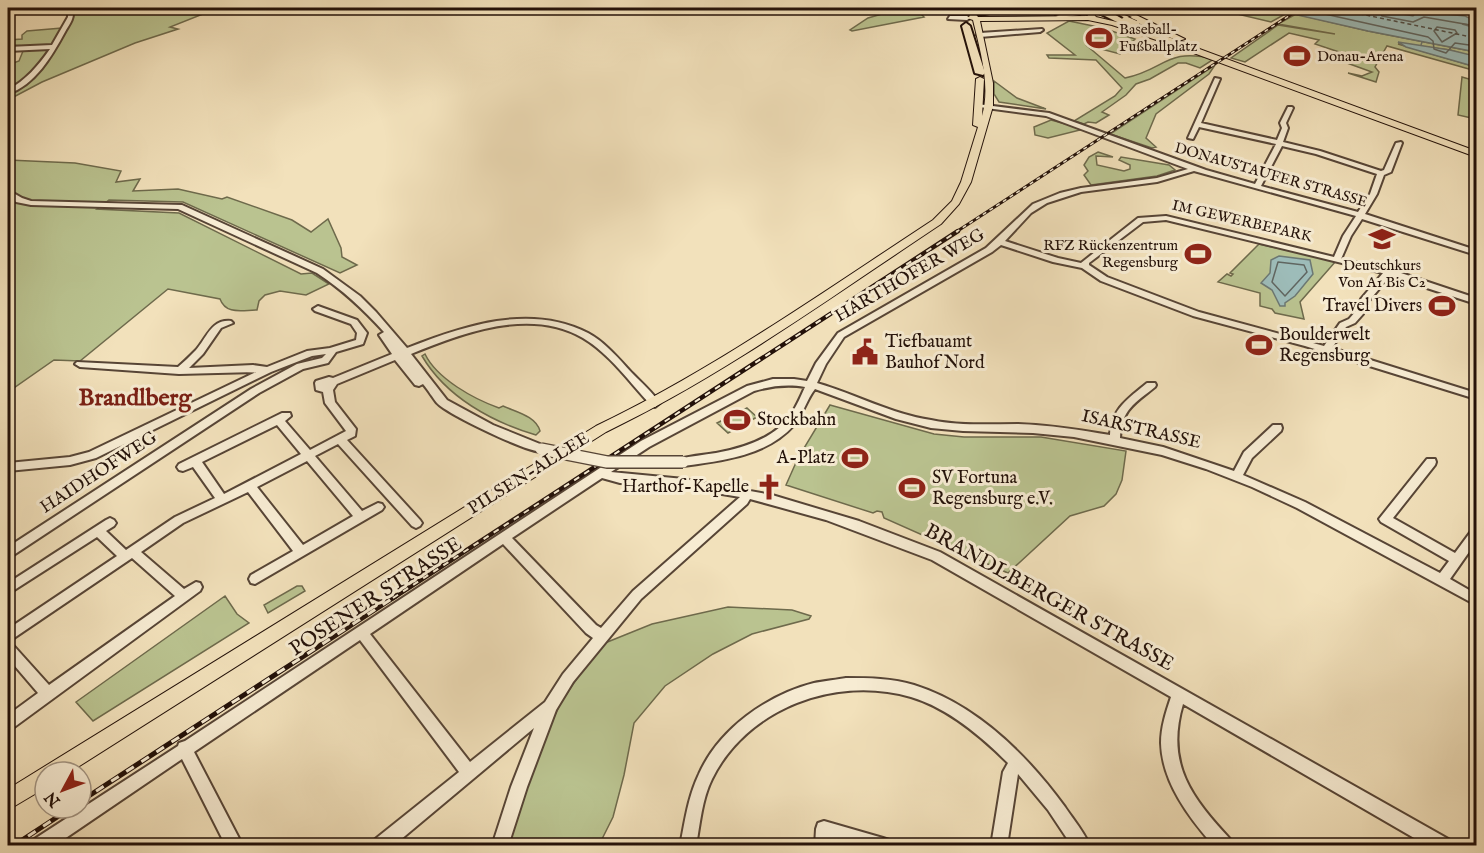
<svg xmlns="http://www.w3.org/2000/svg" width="1484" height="853" font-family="'IM FELL English',serif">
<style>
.green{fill:#bac390;stroke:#6e6a4c;stroke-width:1.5}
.water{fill:#9dbcb9;stroke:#6c7873;stroke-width:1.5}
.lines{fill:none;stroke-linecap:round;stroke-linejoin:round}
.shore{stroke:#606661;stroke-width:1.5}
.stream{stroke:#6c7873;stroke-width:1.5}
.ferry{stroke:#4e4d47;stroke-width:1.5;stroke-dasharray:4 3;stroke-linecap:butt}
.minor-casing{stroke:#574536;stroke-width:4}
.major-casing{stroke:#231109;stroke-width:2}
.highway-casing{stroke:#231109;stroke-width:4}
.minor{fill:#f7ecd3;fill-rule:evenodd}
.major{fill:#f2e1bb;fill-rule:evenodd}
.highway{fill:#f2e1bb;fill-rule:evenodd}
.rail-far2-casing{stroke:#231109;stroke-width:3}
.rail-far1-casing{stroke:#231109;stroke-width:4.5}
.rail-casing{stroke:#231109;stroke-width:5}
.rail-far2{stroke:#f7ecd3;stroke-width:1.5;stroke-dasharray:4;stroke-linecap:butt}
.rail-far1{stroke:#f7ecd3;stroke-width:2;stroke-dasharray:6;stroke-linecap:butt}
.rail{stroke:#f7ecd3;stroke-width:3;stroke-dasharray:9;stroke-linecap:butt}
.minor-bridge-casing{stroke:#574536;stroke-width:14;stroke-linecap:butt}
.highway-bridge-casing{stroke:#231109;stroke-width:10;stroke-linecap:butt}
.minor-bridge{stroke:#f7ecd3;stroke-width:11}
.highway-bridge{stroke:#f2e1bb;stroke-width:9}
.labels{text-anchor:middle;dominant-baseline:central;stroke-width:6;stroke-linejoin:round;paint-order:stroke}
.far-poi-label{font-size:15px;fill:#231109;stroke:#f7ecd3;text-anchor:start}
.far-street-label{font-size:15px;fill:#231109;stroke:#f7ecd3}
.street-label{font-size:18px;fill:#231109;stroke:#f7ecd3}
.poi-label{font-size:18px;fill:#231109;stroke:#f7ecd3;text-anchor:start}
.near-street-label{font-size:21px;fill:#231109;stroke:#f7ecd3}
.district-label{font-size:24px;font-weight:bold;fill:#7a1f14;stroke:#f7ecd3}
</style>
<rect width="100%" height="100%" fill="#f2e1bb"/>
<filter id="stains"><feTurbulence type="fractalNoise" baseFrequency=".00333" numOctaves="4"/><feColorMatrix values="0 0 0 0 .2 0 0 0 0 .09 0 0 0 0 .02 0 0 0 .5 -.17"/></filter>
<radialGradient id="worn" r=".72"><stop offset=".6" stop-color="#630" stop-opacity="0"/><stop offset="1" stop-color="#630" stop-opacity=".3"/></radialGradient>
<path class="green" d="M66,8H218L170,27L178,29L135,43L42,82L8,100V65L19,61L25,46L8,45V40L22,39V35L27,31L62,28L69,17L68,13L72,12Z
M903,8H915L924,17L852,31L850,30L868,18Z
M1048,8H1078L1064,15L980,14Z
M1212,8H1267L1289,12L1271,22Z
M1296,14L1368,31L1476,52V58L1450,50L1398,44L1476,67V71L1387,46L1375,67L1379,72L1376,82L1348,73L1362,76L1372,72L1347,63L1349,58L1342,53L1315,44L1319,40L1289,33L1245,62L1231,58L1278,25L1335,34L1278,24Z
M1069,21L1103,28L1135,39L1120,54L1086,45L1125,78C1165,70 1166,47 1214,59L1200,68L1186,63H1178L1150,79L1136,84L1126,95L1102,112L1109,115L1096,123L1088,122L1084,124L1074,121L1115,96L1122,88L1096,60L1049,58L1047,55H1075L1047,33Z
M1215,65L1209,74L1156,114L1146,138L1156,147L1152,148L1110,134Z
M1462,77L1476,81V119L1458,115Z
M994,81L1017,98L1046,109L999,102L994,94Z
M1051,120L1084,129L1048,138L1035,135L1034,127Z
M1098,152L1113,157L1096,156L1097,165L1124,171L1130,169V165L1119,160L1121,157L1169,165L1175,170L1157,176L1091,185L1084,175L1088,171L1084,165L1089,157Z
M8,160L75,163L121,171L116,182L140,179L133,191L178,189L222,199L227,197L292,220L311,232L328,219L341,248L342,257L357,265L340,273L183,202L109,200L97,209L179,213L301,274L312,273L329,284L306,295L280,291L265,295L259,301L257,310C242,310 226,315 220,299L168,289L80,361L54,360L8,392Z
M1259,244L1336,261L1300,302L1304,319L1275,313L1272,309L1260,306V293L1218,282L1227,274L1231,276L1233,274L1230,273Z
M425,354C437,379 474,399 499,408L503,406C516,412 536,416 540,431L536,435C492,422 446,397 422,356Z
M830,405L934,434L964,437H1041L1126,451L1122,480L1116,494L1104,506L1070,516L1008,573L884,518L882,512L877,511L873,513L786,485L798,458Z
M747,408L757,417L728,433L717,423Z
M297,586H302L305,591L268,613L264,605Z
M225,596L237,614L249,623L93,721L76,702Z
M728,607L792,610L811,616L809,619L752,634L713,654L665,686L634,723L624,775L613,817L599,845L508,846L542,743L561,702L594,653L605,643L652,624Z"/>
<path class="water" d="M1267,8H1370L1413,16L1417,11L1465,16L1476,21V26L1462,24L1476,28V52L1368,31Z
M1398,42L1450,50L1475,56L1476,67L1406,47Z
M1279,256L1310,260L1313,274L1295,296L1285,303V306H1280L1272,290L1261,283L1270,273L1271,260Z"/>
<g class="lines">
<path class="shore" d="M1298,8L1428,37L1433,41L1434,49L1446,53L1455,43L1476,46
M1377,8L1382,16L1413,22L1424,17L1476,26
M1437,27L1455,30L1457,33L1442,42L1434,31Z
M1278,262L1304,265L1307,272L1285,296L1272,282Z"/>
<path class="stream" d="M984,14L1057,11L1067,8
M1421,45L1422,42"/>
<path class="ferry" d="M1332,8L1476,38"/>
<g class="minor-casing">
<path id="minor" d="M8,8H13L8,10Z
M61,8H67L73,11C74,19 69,25 65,32C52,56 35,85 8,94V90C26,80 38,66 50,49L8,51V47L52,45L68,17V13Z
M950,16H967L970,18L967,20L948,19Z
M1042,29L1043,30L1040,32L980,37L977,35L980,33Z
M1215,78L1220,79L1201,123L1277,140L1282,128L1280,123L1288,107H1292L1293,108L1286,123L1288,128L1283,142L1320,151L1381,171L1384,170L1396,143L1401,142L1402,143L1391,172L1384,175L1377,194L1365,214L1476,250V255L1362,219L1351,236L1341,259L1392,270L1476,298V304L1390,276L1368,302L1363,314L1355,323L1346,327L1332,348L1476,393V399L1305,346L1193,316L1101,281L1082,268L1053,262L1001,245L992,252L844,337L826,364L817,383C855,394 891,414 931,420C959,426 989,424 1018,424C1049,425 1080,430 1110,435C1111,409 1129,398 1147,383H1155L1156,385L1155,387C1135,403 1121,410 1120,438L1163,447L1234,471L1244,452L1273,425H1281L1282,428L1281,431L1252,458L1243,475L1305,502L1440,573L1449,561L1381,522L1379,519L1427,459H1435L1436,462L1435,465L1393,518L1455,553L1472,530L1476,528V542L1450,579L1476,594V605L1297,508L1252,487L1206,469L1162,455L1074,437L1033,433L963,431L931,428L896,419L815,389C807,399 803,414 794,425C767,456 721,461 683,466L679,465L678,462L679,459C691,456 704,455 716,453C744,448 776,438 792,413C797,405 801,396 805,387C787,384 771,386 754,391L649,447L611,472L684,479L772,495L859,521L940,552L1450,840L1452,846H1428L1183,704C1165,764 1192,798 1231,840L1233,846H1214C1189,818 1162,782 1161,743C1161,727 1166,712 1171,697L932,560L826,520L750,499L747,504L641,599L573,682L556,710L527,787L508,846H492L511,787L534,728L393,846H372L374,840L459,772L360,640L194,752L243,846H226L182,759L54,846H31L33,840L178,746L179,743L185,741L641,441L747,386L773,379H794L807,381L816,363L838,333L986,248L1033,204L1060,193L1081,188L1157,178L1188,169L1046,116L979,107L977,106V104L1049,113L1206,170L1255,184L1276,144L1199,127L1193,139L1188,138ZM1282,146L1316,154L1377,174L1370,194L1358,212L1261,186ZM1194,171L1356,216L1343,236L1334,257L1166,216L1138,218L1081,263L1058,258L1005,241L1031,213L1047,203L1081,192L1157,182ZM1166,220L1383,273L1361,299L1356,311L1349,319L1340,323L1324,346L1199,312L1107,277L1089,265V263L1143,222ZM602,478L620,483L668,485L740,497L633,591L601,628L596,625L512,538ZM503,544L586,633L593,638L563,674L545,702L470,762L370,634Z
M8,190L22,198L31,201L182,205L323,269L360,296L376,312L407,348C463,326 530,303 588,333C605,342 619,359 632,373C641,382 652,392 660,403L655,407L651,405C630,383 610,354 583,338C530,307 463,333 411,354L447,400L493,425L545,446L546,449L545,452C531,455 447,414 437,403C433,398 428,390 423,384L419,386L415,385L395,360L337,384L333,390L335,402L356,429L355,436L347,440L420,520L422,523L420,526L416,528L412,526L338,444L315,456L362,511L378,503L382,504L384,507L382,510L255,584L251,583L249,579L251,575L293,551L248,492L183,523L141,552L184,589L196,582L200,583L202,587L200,591L13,728L8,730V715L38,693L8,658V643L13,645L49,685L175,596L132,558L8,642V629L117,556L97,537L8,594V583L106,520L110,518L114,520L116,523L114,526L106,531L126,550L175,517L215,498L193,467L183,471L179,470L177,467L179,464L282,413H290L291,416L285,421L310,450L346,431L325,403L323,392L316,390L315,383L316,381L329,377L333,378L392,354L379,335L384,332C363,309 343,290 317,273L178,209L31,205L16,202L8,195ZM277,425L301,454L224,494L202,462ZM307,461L353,516L303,545L257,487Z
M318,306L357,320L367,333L363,344L336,352L328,363L303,369L259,393L12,556L8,558V547L251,389L297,364L322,358L326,354L312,356L271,372L96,458L70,465L8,471V463L70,457L89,452L256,372L179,374L80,367L75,364L77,362L178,367C184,362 190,356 196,350C207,338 211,319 231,321L233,323L221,328L203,354L189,368L253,365L267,367L307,351L330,348L356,340L357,333L351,324L315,311L313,309Z
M846,678C869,678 892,678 914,685C977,705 1027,755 1065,807C1073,819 1084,832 1090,846H1072L1048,810L1018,774L1007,846H991L1003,772L1008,763C981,736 948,708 911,697C836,675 747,708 712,779C702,799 700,824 696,846H680C685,821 688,797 699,774C719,729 767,695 814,683C824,681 835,680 846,678Z
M824,821L883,838L889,840L891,846H854L831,839V846H815L816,829L818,823Z"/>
</g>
<g class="major-casing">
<path id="major" d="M965,8H971L978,17L1088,16L1086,12L1094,8H1122L1185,39L1178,41L1136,22L1127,26L1186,44L1476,151V157L1180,48L1112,25L1088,20L980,21L993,83V106L971,182L959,204L941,224C831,297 724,375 606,432L70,772H45V788L8,810V789L596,426C715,369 823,292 933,220L952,201L961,182L978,127L973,125L976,79L980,77L984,79L982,116C991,86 980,50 973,20L967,18L970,16ZM1100,10L1118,11L1132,17L1121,23L1096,17L1093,13Z"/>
</g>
<g class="highway-casing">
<path id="highway" d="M994,8H1046L1042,10L999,11L980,15L976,13Z
M1076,8H1084L1079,15L1060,18L1056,16L1073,11Z
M1099,9H1105L1126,21L1119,23L1099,13Z
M1131,22L1186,44L1187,46L1180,48L1128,27L1127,25Z
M966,23L970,26L985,73L983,75L975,73L962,26Z"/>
</g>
<use href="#minor" class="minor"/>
<use href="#major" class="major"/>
<use href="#highway" class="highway"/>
<g class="rail-far2-casing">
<path id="rail-far2" d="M956,232L1301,8"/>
</g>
<g class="rail-far1-casing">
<path id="rail-far1" d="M393,598L958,231"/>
</g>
<g class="rail-casing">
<path id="rail" d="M81,801L396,596
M13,846L71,808"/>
</g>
<use href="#rail-far2" class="rail-far2"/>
<use href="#rail-far1" class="rail-far1"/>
<use href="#rail" class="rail"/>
<g class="minor-bridge-casing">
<path id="minor-bridge" d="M541,449L607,462H683"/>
</g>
<g class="highway-bridge-casing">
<path id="highway-bridge" d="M1096,8L1102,11
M1126,21L1135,25"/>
</g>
<use href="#minor-bridge" class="minor-bridge"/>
<use href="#highway-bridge" class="highway-bridge"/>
</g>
<defs>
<g id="stadium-bare" transform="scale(2.07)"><path d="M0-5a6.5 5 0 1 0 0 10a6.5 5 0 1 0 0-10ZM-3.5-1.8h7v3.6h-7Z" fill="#8f2418" stroke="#f7ecd3" stroke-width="2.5" paint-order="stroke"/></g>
<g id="school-bare" transform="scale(2.07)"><path d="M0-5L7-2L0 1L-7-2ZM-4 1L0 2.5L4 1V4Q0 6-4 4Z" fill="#8f2418" stroke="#f7ecd3" stroke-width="2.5" paint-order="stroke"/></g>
<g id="civic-bare" transform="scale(2.07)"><path d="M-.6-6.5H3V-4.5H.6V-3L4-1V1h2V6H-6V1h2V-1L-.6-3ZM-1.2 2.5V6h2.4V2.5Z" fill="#8f2418" stroke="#f7ecd3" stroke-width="2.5" paint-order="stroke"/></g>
<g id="church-bare" transform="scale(2.07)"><path d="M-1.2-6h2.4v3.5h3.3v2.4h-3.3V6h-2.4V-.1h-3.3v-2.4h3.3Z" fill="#8f2418" stroke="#f7ecd3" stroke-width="2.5" paint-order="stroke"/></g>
</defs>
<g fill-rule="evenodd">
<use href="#stadium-bare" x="1099" y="38"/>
<use href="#stadium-bare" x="1297" y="56"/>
<use href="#school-bare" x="1382" y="239"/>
<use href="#stadium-bare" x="1198" y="254"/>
<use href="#stadium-bare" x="1442" y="306"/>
<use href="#stadium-bare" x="1259" y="345"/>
<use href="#civic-bare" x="865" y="352"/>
<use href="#stadium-bare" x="737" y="420"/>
<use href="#stadium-bare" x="855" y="458"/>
<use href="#church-bare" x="769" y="487"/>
<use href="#stadium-bare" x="912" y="488"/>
</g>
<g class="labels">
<g class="far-poi-label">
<text x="1119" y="29">Baseball-<tspan x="1119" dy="17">Fußballplatz</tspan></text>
<text x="1317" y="56">Donau-Arena</text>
<text x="1178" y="245" text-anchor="end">RFZ Rückenzentrum<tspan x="1178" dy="17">Regensburg</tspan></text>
<text x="1382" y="265" text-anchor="middle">Deutschkurs<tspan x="1382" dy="17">Von A1 Bis C2</tspan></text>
</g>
<g class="far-street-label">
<text transform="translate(1271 175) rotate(16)">DONAUSTAUFER STRASSE</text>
<text transform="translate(1242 221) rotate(13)">IM GEWERBEPARK</text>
</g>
<g class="street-label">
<text transform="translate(910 276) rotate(-30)">HARTHOFER WEG</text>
<text transform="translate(1141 430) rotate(13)">ISARSTRASSE</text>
<text transform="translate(99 473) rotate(-33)">HAIDHOFWEG</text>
<text transform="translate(529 474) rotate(-32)">PILSEN-ALLEE</text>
</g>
<g class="poi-label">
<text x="1422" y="306" text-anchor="end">Travel Divers</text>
<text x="1279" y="335">Boulderwelt<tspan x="1279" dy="21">Regensburg</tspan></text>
<text x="885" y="342">Tiefbauamt<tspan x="885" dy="21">Bauhof Nord</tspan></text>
<text x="757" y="420">Stockbahn</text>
<text x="835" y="458" text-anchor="end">A-Platz</text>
<text x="932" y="478">SV Fortuna<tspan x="932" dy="21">Regensburg e.V.</tspan></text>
<text x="749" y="487" text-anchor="end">Harthof-Kapelle</text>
</g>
<g class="near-street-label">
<text transform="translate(376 597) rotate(-33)">POSENER STRASSE</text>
<text transform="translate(1049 598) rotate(29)">BRANDLBERGER STRASSE</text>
</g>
<g class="district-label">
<text x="135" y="398">Brandlberg</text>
</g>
</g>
<rect width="1484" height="853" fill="none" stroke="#f2e1bb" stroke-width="30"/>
<rect x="9" y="9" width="1466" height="835" fill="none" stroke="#231109" stroke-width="3"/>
<rect x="15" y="15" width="1454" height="823" fill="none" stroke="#231109" stroke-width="1.5"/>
<g transform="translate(63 790) rotate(229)"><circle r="28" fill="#f7ecd3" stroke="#a29482" stroke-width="1.5"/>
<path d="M0-4.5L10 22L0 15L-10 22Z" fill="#8f2418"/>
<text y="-9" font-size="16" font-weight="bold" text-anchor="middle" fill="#231109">N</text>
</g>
<rect width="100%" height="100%" filter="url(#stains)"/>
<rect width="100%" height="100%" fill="url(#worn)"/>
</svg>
